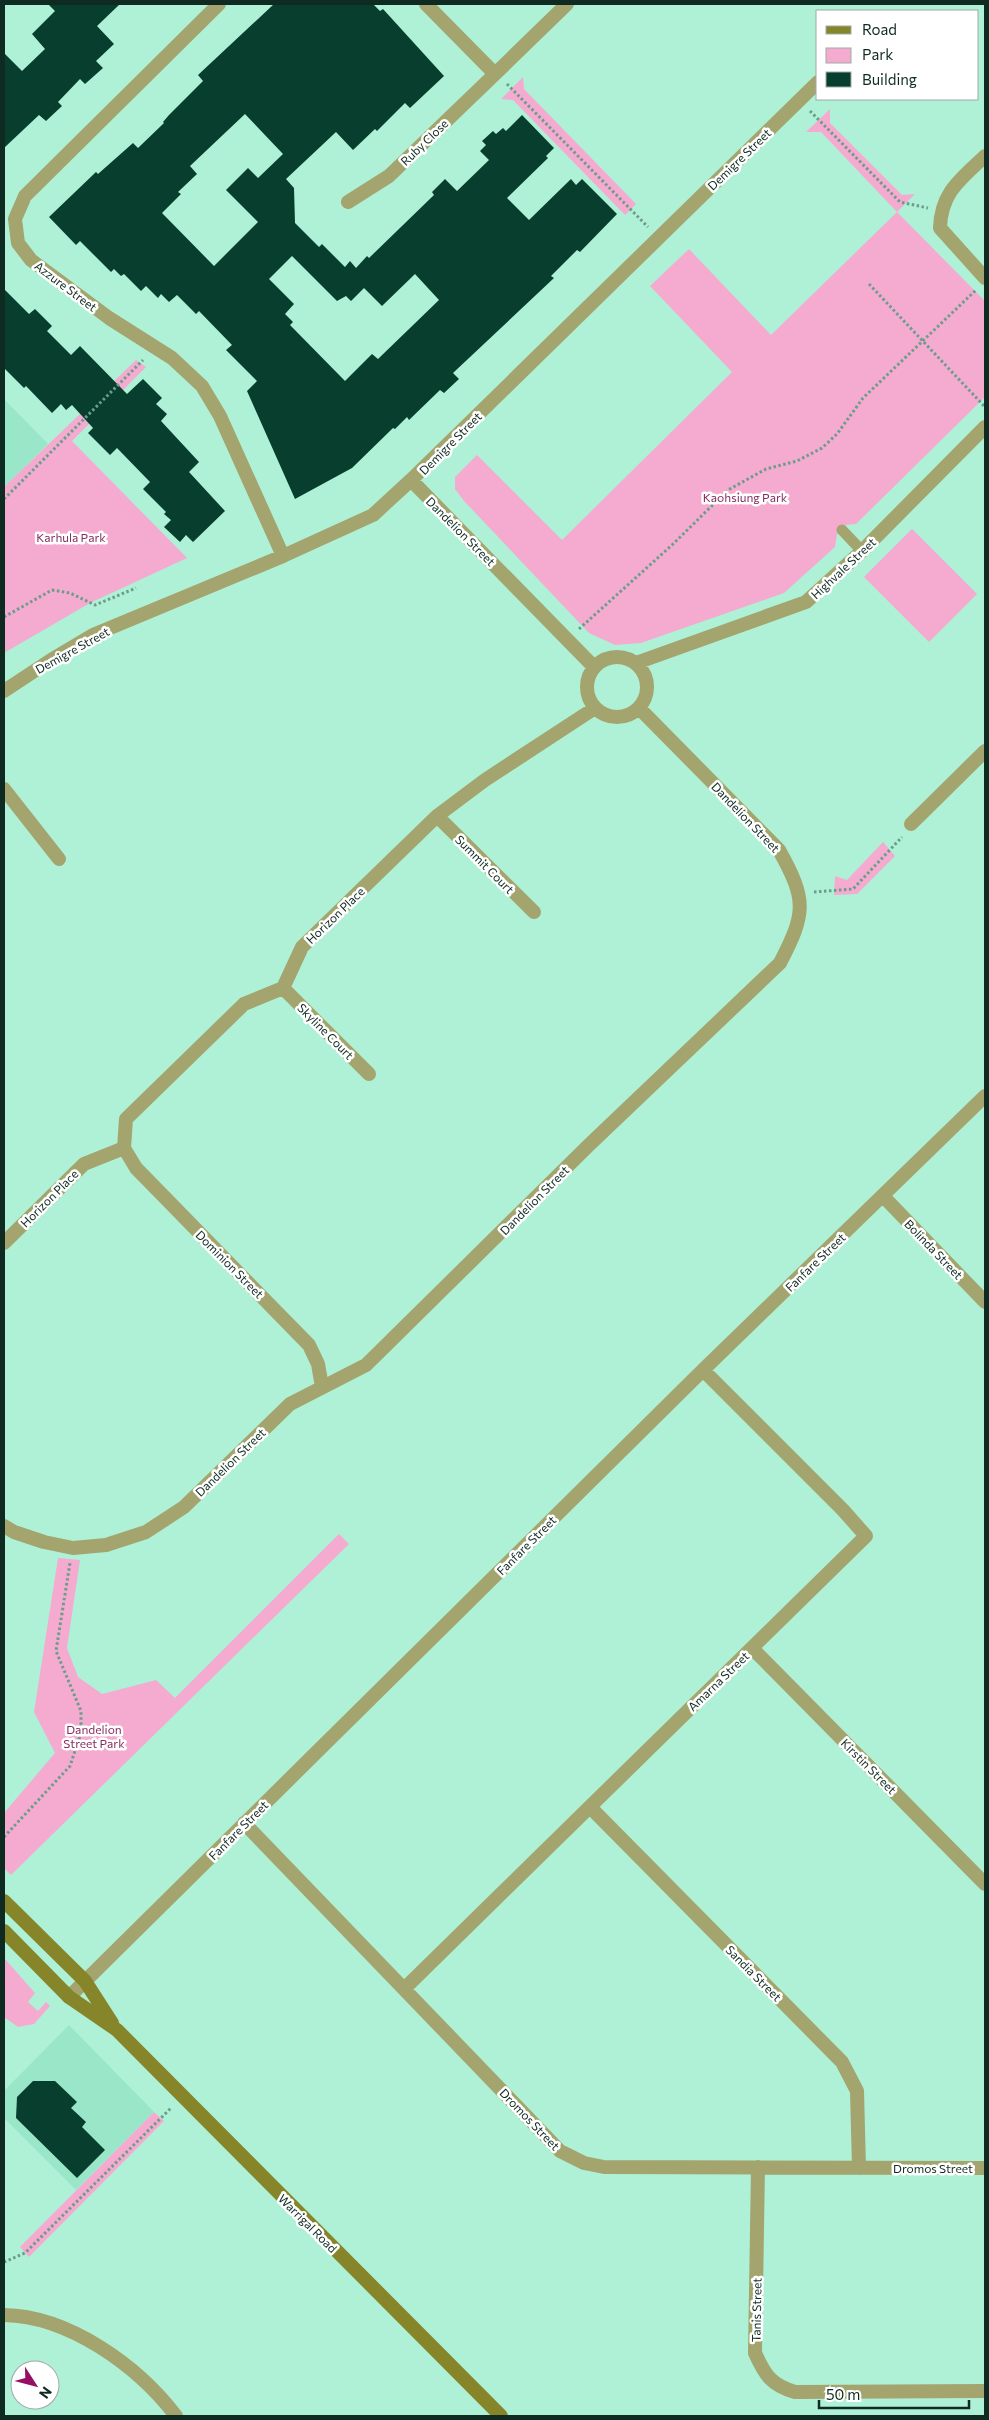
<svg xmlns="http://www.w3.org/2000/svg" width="989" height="2420" font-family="Commissioner,sans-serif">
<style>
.built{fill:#9ae6c9}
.green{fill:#f5aad0}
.building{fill:#073e2e;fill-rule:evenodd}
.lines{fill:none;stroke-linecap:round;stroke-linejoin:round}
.path{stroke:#6c9d8b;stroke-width:3;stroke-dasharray:2.5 2.5;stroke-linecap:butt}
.service{stroke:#a4a46e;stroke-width:11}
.minor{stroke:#a4a46e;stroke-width:14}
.secondary{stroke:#87852a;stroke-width:14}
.labels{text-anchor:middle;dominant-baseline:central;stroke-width:5;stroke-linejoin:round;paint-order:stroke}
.street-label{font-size:12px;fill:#0f2a21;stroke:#fff}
.park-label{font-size:12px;fill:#852c5f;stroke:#fff}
</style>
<rect width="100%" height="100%" fill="#aff1d7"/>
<path class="built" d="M4,399L48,444L4,487Z
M69,2025L154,2112L76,2190L4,2118V2091Z"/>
<path class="green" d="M523,77L524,89L636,204L625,215L513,100L501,99Z
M830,109V123L902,195L915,194L897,212L985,301V397L856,524L846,525L837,534L835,547L784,593L641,643L615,645L589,633L464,501L455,489V477L477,455L562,540L732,372L650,286L689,249L771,335L897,212L821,132H806Z
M136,360L146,367L72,441L187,558L90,603L4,653V487Z
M912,529L977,594L929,642L864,577Z
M883,842L895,856L857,894L834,895L835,876L847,880Z
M339,1534L349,1544L11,1875L4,1868V1813L55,1753L34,1712L58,1558L80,1560L67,1648L78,1677L102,1694L156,1680L175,1698Z
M4,1952L5,1959L35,1993L28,2002L38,2011L46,2002L50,2006L34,2024L18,2027L4,2017Z
M154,2112L164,2121L29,2257L20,2247Z"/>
<path class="building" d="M48,4H120L97,26L114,44L96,61L103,68L85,84L80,79L58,102L62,106L46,121L39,115L4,148V53L22,71L45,49L32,34L55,11Z
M274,4H373L380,11L383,9L444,76L410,108L405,103L377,131L375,129L353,150L336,132L286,179L294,188L295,223L319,247L322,244L345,267L350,261L356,268L367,256L369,258L434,195L432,192L445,179L457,191L489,160L480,151L486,145L482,141L493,131L496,134L503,128L506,131L522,115L554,148L546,156L548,158L507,198L529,220L571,179L576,185L582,179L617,214L580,252L577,250L551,276L554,278L453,373L459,379L444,393L440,390L409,420L407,417L395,429L393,428L352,468L295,499L247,391L257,381L226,350L232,345L199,311L196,314L177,295L169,302L161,294L158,298L146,286L141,291L124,274L121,276L114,269L111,272L80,241L76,245L49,217L96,172L98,174L133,143L138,148L164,123L163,122L169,115L203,81L198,75ZM245,114L283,154L258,178L248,168L226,190L258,222L214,266L162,213L181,194L178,192L197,174L190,166ZM292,256L337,301L346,296L351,301L364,288L382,306L415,274L439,300L378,359L372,354L345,381L290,325L293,322L285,314L294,304L269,279Z
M4,289L29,314L35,309L52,326L47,331L71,355L80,346L127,394L143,379L162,398L156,404L167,414L161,421L199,462L189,472L225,511L193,542L186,535L180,542L164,527L171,520L164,514L166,512L143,489L150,482L117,448L110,455L88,433L93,428L72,405L66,410L61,404L52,413L26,386L24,388L4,368Z
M33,2081H55L77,2102L71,2108L86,2122L82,2127L105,2150L77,2178L16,2118L17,2097Z"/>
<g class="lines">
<path class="path" d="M507,84L648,227
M810,111L900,202L928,208
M869,284L985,407
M4,499L143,360
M4,617L52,590L70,593L95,605L136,588
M579,629L672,545L728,490L766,469L797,461L822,448L837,434L863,398L976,290
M814,892L853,889L902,837
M4,1837L70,1766L81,1733V1711L56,1651L70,1563
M4,2262L25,2253L171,2108"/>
<path class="service" d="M842,530L862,551"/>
<path class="minor" d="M219,4L25,196L15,219L18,243L31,260L109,318L172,358L202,386L220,416L283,556
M426,4L495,74L567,4
M985,156C961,179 941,192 940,228L985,278
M348,202L389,176L495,74
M411,480L594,667
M587 687a30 30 0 1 1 60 0a30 30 0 1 1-60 0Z
M636,663L806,602L862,551L985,427
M4,691L51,660L93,635L283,556L373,515L411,480L818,82
M4,789L59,859
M437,816L534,912
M911,824L985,751
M283,988L369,1074
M124,1148L126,1119L244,1004L283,988L302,947L437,816L485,780L595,708
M124,1148L136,1168L309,1345L318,1364L322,1387
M883,1196L985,1302
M4,1243L84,1164L124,1148
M4,1526L14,1532L44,1542L73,1548L106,1545L146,1532L184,1507L290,1404L366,1365L589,1145L780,963C806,913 807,900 779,850L639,708
M752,1648L985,1884
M590,1807L842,2062L857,2091L859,2168
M244,1823L560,2151L584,2163L604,2167L985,2168
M404,1989L866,1536L843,1510L703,1370
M69,1997L703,1370L985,1096
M758,2167L755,2353C765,2375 771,2385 795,2392L985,2391
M4,2315C69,2316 138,2366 176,2416"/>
<path class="secondary" d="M4,1901L85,1981L112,2023
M4,1931L69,1997L117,2030L501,2416"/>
</g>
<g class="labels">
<g class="street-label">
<text transform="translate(424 142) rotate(-44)">Ruby Close</text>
<text transform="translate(739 159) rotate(-44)">Demigre Street</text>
<text transform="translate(66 286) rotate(37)">Azzure Street</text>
<text transform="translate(450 443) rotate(-45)">Demigre Street</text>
<text transform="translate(461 531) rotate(45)">Dandelion Street</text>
<text transform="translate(843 568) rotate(-43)">Highvale Street</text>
<text transform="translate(72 650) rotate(-29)">Demigre Street</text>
<text transform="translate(746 817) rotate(46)">Dandelion Street</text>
<text transform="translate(485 864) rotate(45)">Summit Court</text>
<text transform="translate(335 915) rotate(-44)">Horizon Place</text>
<text transform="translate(326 1031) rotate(45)">Skyline Court</text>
<text transform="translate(49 1198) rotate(-45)">Horizon Place</text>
<text transform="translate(534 1200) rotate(-45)">Dandelion Street</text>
<text transform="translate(934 1249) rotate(46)">Bolinda Street</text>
<text transform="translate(815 1262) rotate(-44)">Fanfare Street</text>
<text transform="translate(230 1264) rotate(45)">Dominion Street</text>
<text transform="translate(230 1462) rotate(-44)">Dandelion Street</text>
<text transform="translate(526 1545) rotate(-45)">Fanfare Street</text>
<text transform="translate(718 1681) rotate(-44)">Amarna Street</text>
<text transform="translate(869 1766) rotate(45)">Kirstin Street</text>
<text transform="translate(238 1830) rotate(-45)">Fanfare Street</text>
<text transform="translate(754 1973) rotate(45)">Sandia Street</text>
<text transform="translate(530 2119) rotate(46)">Dromos Street</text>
<text x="933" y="2168">Dromos Street</text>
<text transform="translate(308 2223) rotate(45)">Warrigal Road</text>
<text transform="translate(756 2310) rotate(-89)">Tanis Street</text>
</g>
<g class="park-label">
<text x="745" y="497">Kaohsiung Park</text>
<text x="71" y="537">Karhula Park</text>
<text x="94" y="1729">Dandelion<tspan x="94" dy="14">Street Park</tspan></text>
</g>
</g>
<rect width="989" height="2420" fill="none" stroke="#0f2a21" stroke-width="10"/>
<rect x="816" y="10" width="162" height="90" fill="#ffffff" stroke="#9faaa6"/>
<rect x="826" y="26" width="25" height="8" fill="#87852a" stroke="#9faaa6"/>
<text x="862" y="35" font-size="15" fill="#0f2a21">Road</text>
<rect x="826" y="48" width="25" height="15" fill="#f5aad0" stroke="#9faaa6"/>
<text x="862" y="60" font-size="15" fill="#0f2a21">Park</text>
<rect x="826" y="72" width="25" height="15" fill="#073e2e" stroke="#9faaa6"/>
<text x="862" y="85" font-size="15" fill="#0f2a21">Building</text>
<g transform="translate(35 2385) rotate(126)"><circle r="24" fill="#ffffff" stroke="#9faaa6"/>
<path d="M0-4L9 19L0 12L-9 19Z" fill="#960f66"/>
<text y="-8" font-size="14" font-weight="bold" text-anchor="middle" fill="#0f2a21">N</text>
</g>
<path d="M819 2400v8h150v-8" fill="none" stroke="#0f2a21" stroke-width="2.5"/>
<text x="826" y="2400" font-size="15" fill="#0f2a21" stroke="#ffffff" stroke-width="4" paint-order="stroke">50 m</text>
</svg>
